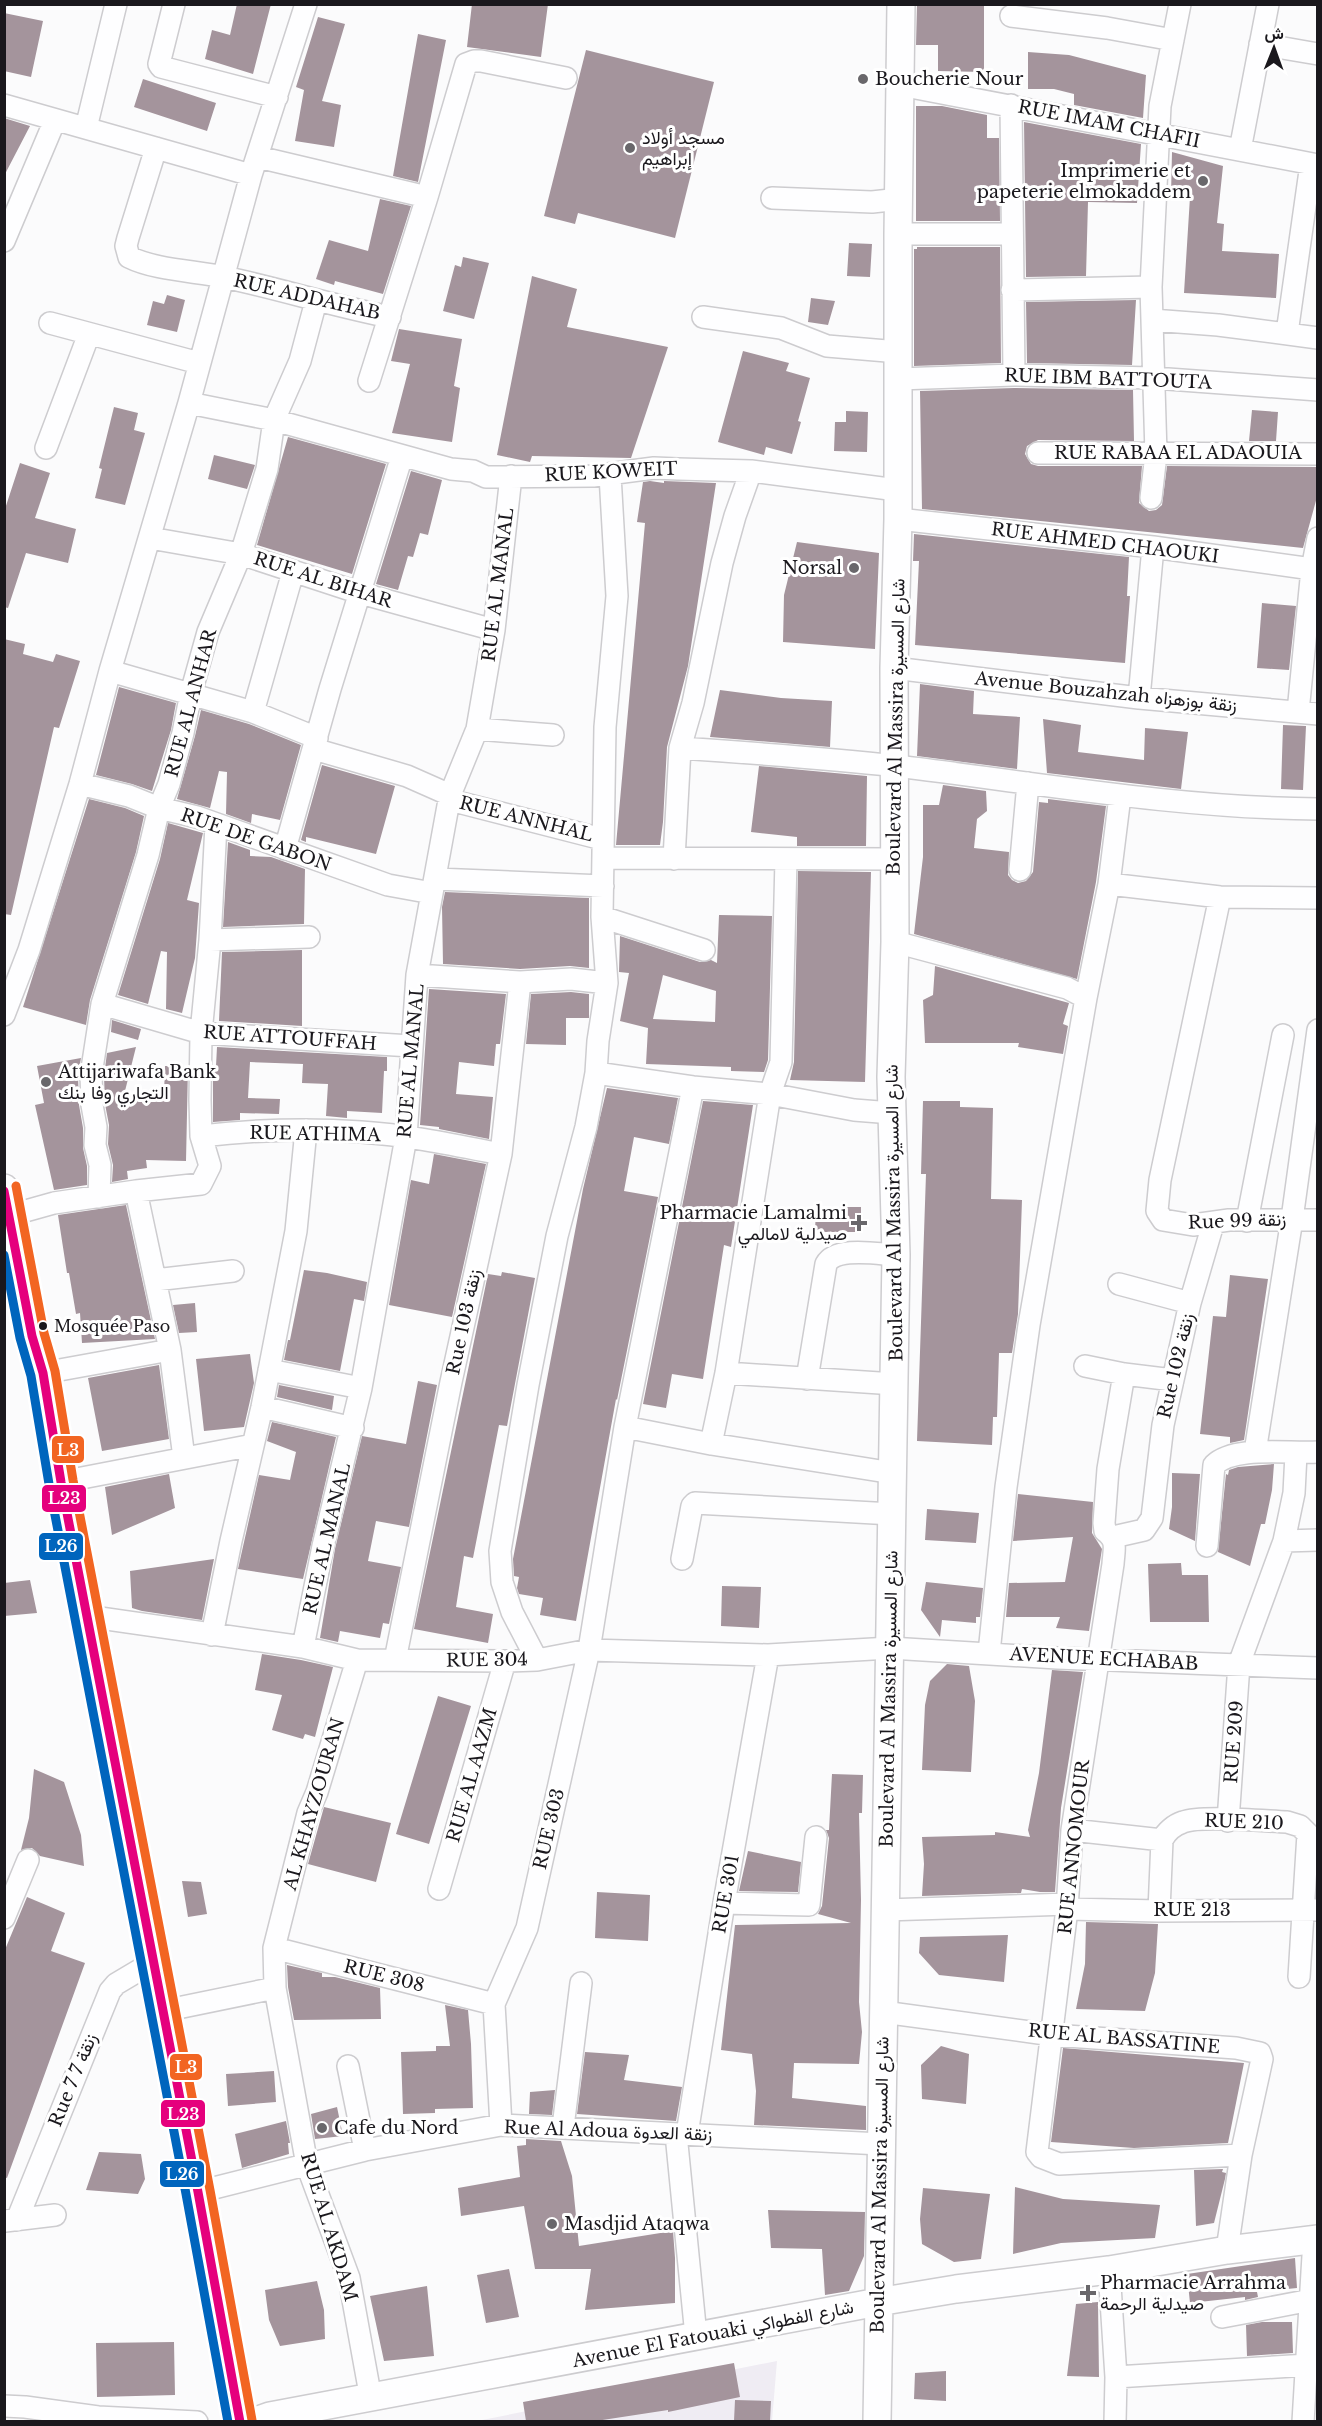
<svg xmlns="http://www.w3.org/2000/svg" width="1322" height="2426" font-family="'Libre Baskerville',Vazirmatn,serif">
<style>
.built{fill:#efecf3}
.building{fill:#a4949c;fill-rule:evenodd}
.lines{fill:none;stroke-linecap:round;stroke-linejoin:round}
.minor-casing{stroke:#cdcccf;stroke-width:24}
.major-casing{stroke:#cdcccf;stroke-width:30}
.minor{stroke:#fefeff;stroke-width:21}
.major{stroke:#fefeff;stroke-width:27}
.bus-1-casing{stroke:#fff;stroke-width:14}
.bus-2-casing{stroke:#fff;stroke-width:14}
.bus-3-casing{stroke:#fff;stroke-width:14}
.bus-1{stroke:#e5007d;stroke-width:9}
.bus-2{stroke:#0065bd;stroke-width:9}
.bus-3{stroke:#f26522;stroke-width:9}
.poi-dot{fill:#69676b;stroke:#fff;stroke-width:2}
.bus-dot{fill:#1a181d;stroke:#fff;stroke-width:2}
.labels{text-anchor:middle;dominant-baseline:central;stroke-width:6;stroke-linejoin:round;paint-order:stroke}
.bus-label{font-size:16px;fill:#1a181d;stroke:#fff;text-anchor:start}
.poi-label{font-size:18px;fill:#1a181d;stroke:#fff;text-anchor:start}
.street-label{font-size:18px;fill:#1a181d;stroke:#fff}
.line-badge{stroke:#fff;stroke-width:2}
.badge-label{font-size:16px;text-anchor:middle;font-weight:bold;fill:#fff}
</style>
<rect width="100%" height="100%" fill="#fbfbfc"/>
<path class="built" d="M777,2361L772,2421H477Z"/>
<path class="building" d="M237,4H271L253,74L205,59L212,30L230,35Z
M472,4H548L541,57L467,47Z
M917,4H984V72L938,71V45H916Z
M4,13L43,21L31,77L4,71Z
M318,17L345,24L322,101L341,105L334,147L295,141L304,90L296,87Z
M418,34L446,40L418,182L393,176Z
M586,50L714,82L675,238L578,213L575,224L544,216Z
M1028,52L1069,55L1146,75L1143,118L1074,105V94L1054,89H1028Z
M143,79L216,103L207,131L134,107Z
M916,106H942L987,115V138H999L1000,221H916Z
M4,118L30,126L4,176Z
M1024,122L1141,144L1137,203L1088,202L1086,276L1026,277Z
M1172,152L1223,166L1217,223L1224,224L1222,251L1279,254L1276,298L1184,293L1190,197L1171,195Z
M380,199L411,206L383,294L335,281L334,285L316,279L329,240L368,251Z
M849,243L872,244L870,277L847,276Z
M917,247H1000L1001,363L914,366V249H917Z
M463,257L489,263L474,319L443,311L455,265L461,267Z
M532,276L577,289L567,327L668,347L631,458L532,456L530,462L497,455Z
M167,295L185,300L177,332L147,325L153,301L164,304Z
M811,298L835,301L828,325L808,322Z
M1136,300L1132,365L1027,363L1026,302Z
M399,329L462,339L454,386L460,388L452,442L392,433L410,364L391,361Z
M743,351L789,363L786,371L810,378L798,421L801,422L792,454L766,447L764,455L718,442Z
M1014,388L1133,390L1134,441L1038,440L1027,446L1025,454L1031,464L1038,466H1142L1139,503L1149,511L1156,510L1162,505L1167,466L1317,467V497L1303,548L922,509L920,391Z
M114,407L138,413L134,430L145,433L125,505L95,498L102,469L99,468Z
M1252,410L1278,412L1276,441H1249Z
M846,411L868,412L867,452L834,451L835,422H846Z
M288,437L386,464L352,574L257,545Z
M214,455L255,465L247,489L208,479Z
M20,463L50,473L35,518L76,529L68,563L26,553L8,608L4,607V512Z
M411,471L442,480L428,535L420,533L413,557L408,556L398,590L376,584Z
M650,481L664,483V481L716,483L688,666L667,747L663,822L660,845H616L645,523L637,522L643,482Z
M914,534L1129,557L1127,596H1130L1125,663L915,645L919,561H913Z
M797,542L879,553L875,649L783,642L784,595Z
M1262,603L1296,606L1289,670L1257,668Z
M4,639L25,644L23,654L53,662L56,654L80,661L59,728L54,727L11,915L4,914Z
M920,684L974,691L973,714L1020,717L1017,769L917,756Z
M119,687L176,703L171,730L152,791L132,784L96,775Z
M720,690L781,698L832,701L830,747L710,737Z
M201,710L249,724L301,745L280,820L252,814L251,823L226,814L227,772L219,771L210,808L177,799L195,736Z
M1043,719L1081,725L1078,752L1144,760L1145,728L1188,732L1181,789L1047,773Z
M1283,725L1306,726L1303,790L1281,789Z
M322,765L395,786L376,854L306,837V842L301,840Z
M759,766L867,776L866,846H797V837L751,832Z
M943,785L986,791L987,811L977,819L974,848L1009,852L1008,875L1012,880L1018,883L1026,881L1033,872L1039,802L1048,803V799L1106,806L1096,882L1077,979L914,934L923,857V805H939Z
M89,799L125,808L144,816L136,852L90,1000L86,1025L23,1007Z
M168,823L203,833L187,900L199,903L195,958L182,1013L166,1009L167,952L161,951L148,1004L118,995L160,859Z
M228,842L250,850V856L271,857L305,869L304,924L223,927Z
M798,871L871,872L865,1082L790,1080L794,1062Z
M445,892L589,898V968L570,966L520,969L443,964L442,907Z
M719,915L772,916L768,1060L764,1072L731,1071V1067L646,1064L648,1028L620,1021L629,973L619,972L620,936L700,962L711,960L717,963ZM663,975L716,991L715,1022L653,1019Z
M302,950V1026L219,1021L222,952Z
M935,966L1069,1003L1063,1024L1068,1026L1063,1054L1018,1047L1019,1043H925L923,1000L933,995Z
M429,989L506,994L500,1044H496L494,1066L459,1062L456,1094L493,1097L489,1139L439,1129V1127L420,1125Z
M571,992L589,994V1018H566V1045L526,1044L531,994Z
M112,1020L141,1029L138,1040L111,1032Z
M136,1047L124,1095L164,1094L165,1066H188L186,1161L146,1160L147,1168L127,1171L128,1179L112,1182L113,1165L108,1144L109,1125L105,1104L104,1076L107,1053Z
M217,1047L387,1057V1071H384L382,1113L347,1111V1118L326,1116L328,1084L302,1083L303,1064L250,1062L248,1098L280,1099L279,1114L240,1113V1120L213,1122V1066H216Z
M81,1058L78,1075L79,1105L83,1128V1148L87,1166V1185L54,1190L35,1105L44,1103L37,1066Z
M607,1088L678,1098L669,1144L634,1137L624,1191L658,1197L617,1400L616,1399L576,1621L540,1615L543,1598L519,1594L517,1588L519,1577L514,1576L513,1559L583,1189Z
M703,1101L753,1105L731,1247L724,1245L703,1379L672,1374L666,1408L643,1404Z
M923,1101H960V1107L993,1108L991,1199L1022,1200L1018,1314L1012,1353H999L997,1417H993L992,1445L917,1441L926,1174H921Z
M434,1154L486,1164L452,1317L389,1305L411,1180L429,1184Z
M126,1205L155,1339L82,1343L80,1313L76,1314L69,1273H67L58,1215Z
M816,1207H861V1232H815Z
M304,1270L327,1273L367,1282L364,1301L354,1299L340,1371L284,1360L288,1340H290Z
M502,1272L535,1278L507,1426L499,1425L473,1558L464,1556L456,1607L493,1614L488,1643L414,1629L488,1274L501,1276Z
M1230,1275L1268,1279L1244,1440L1230,1443V1437L1200,1434L1213,1316L1226,1317Z
M195,1303L197,1332L179,1333L173,1305Z
M250,1354L254,1383L244,1427L204,1431L196,1359Z
M159,1365L169,1439L102,1451L88,1378Z
M418,1381L437,1385L409,1527L376,1521L368,1561L401,1567L389,1624L383,1623L380,1638L340,1631L338,1642L320,1638L335,1549L362,1436L406,1444Z
M279,1385L334,1396L332,1410L277,1397Z
M272,1422L336,1437L303,1579L238,1569L259,1475L290,1480L296,1452L267,1441Z
M1274,1464L1272,1490L1265,1524H1261L1250,1566L1218,1552L1226,1474L1228,1475L1229,1470L1238,1467Z
M1172,1473L1200,1474L1195,1541L1169,1529L1172,1507Z
M169,1474L175,1508L112,1535L105,1487Z
M1018,1494L1093,1502L1092,1533L1102,1549L1089,1631L1056,1628L1060,1617H1006L1009,1583L1065,1582L1073,1537L1013,1541Z
M927,1509L979,1513L976,1543L925,1540Z
M214,1559L202,1620L142,1611L132,1608L130,1571Z
M1181,1563L1182,1575H1208L1209,1622H1150L1148,1564Z
M30,1580L37,1613L4,1616V1583Z
M926,1582L983,1588L980,1617H976V1623L942,1620L940,1637L921,1610Z
M722,1586L761,1587L759,1628L721,1626Z
M262,1654L301,1660L333,1667L315,1737L305,1734L303,1739L272,1730L282,1695L255,1690Z
M947,1664L969,1666L975,1701L971,1772L922,1770L925,1705L930,1681Z
M1052,1670L1083,1672L1061,1808L1055,1892H1040L1022,1889L1021,1893L922,1896L924,1864L922,1837L995,1835V1832L1030,1837L1028,1830L1039,1773Z
M438,1696L471,1706L429,1844L396,1834Z
M34,1769L64,1782L81,1835L84,1866L40,1856L32,1848L21,1850L29,1818Z
M832,1774L863,1775L862,1813H859L861,1900L859,2002L862,2032L859,2064L794,2063L792,2098L866,2106V2130L754,2125L756,2091L752,2054L721,2050L735,1925L851,1923L818,1914L822,1906L829,1838L826,1830H829Z
M324,1807L391,1823L376,1882L308,1864Z
M748,1851L801,1862L798,1892L739,1891Z
M182,1881L201,1882L207,1914L188,1917Z
M597,1892L650,1895L648,1941L595,1938Z
M27,1897L65,1913L51,1951L85,1963L7,2178L4,2177V1952Z
M1086,1922L1158,1924L1155,1973L1145,2011L1076,2009L1085,1964Z
M1008,1935L1004,1982L939,1975L919,1953L920,1937Z
M287,1965L322,1973V1977H335L380,1988L381,2019L294,2020L288,1987Z
M445,2005L468,2010L471,2044L473,2108L435,2109V2113L403,2114L401,2052L436,2051V2046H450Z
M941,2046L969,2054L966,2104L922,2099L921,2065Z
M1063,2048L1244,2063L1228,2143L1134,2148L1051,2142Z
M585,2052L629,2055L624,2080L682,2087L676,2121L577,2114Z
M274,2071L276,2102L228,2106L226,2074Z
M555,2090L552,2115L529,2114L530,2092Z
M337,2107L343,2136L315,2139L311,2114Z
M286,2121L290,2143H288L289,2154L242,2168L235,2134Z
M526,2139L561,2141L572,2176L579,2246L673,2231L675,2258V2303L585,2310L591,2269H535L524,2206L461,2216L458,2188L520,2177L517,2146L526,2145Z
M99,2152L141,2154L145,2179L138,2194L86,2190Z
M1223,2169L1222,2172L1226,2173L1225,2179L1214,2223L1196,2226L1194,2170Z
M1015,2187L1063,2199L1160,2205L1155,2238L1061,2243L1013,2254Z
M923,2188L990,2194L981,2259L954,2262L922,2244L920,2219Z
M768,2210L865,2212L864,2256L849,2291L825,2295L822,2249L771,2248Z
M1295,2258L1297,2288L1257,2292L1258,2297L1245,2300V2297L1190,2303L1187,2274Z
M509,2269L519,2317L486,2323L477,2275Z
M317,2281L324,2310L325,2339L280,2346L269,2320L265,2290Z
M427,2286L434,2356L384,2361L370,2296Z
M1098,2302L1099,2377L1067,2376L1076,2304Z
M1292,2322L1293,2353L1247,2356L1246,2325L1262,2322Z
M174,2342L175,2395L97,2397L96,2343Z
M734,2363L740,2397L668,2412V2410L596,2421H526L523,2402Z
M946,2371V2401L914,2399L915,2373Z
M735,2400L771,2401L770,2421H734Z"/>
<g class="lines">
<g class="minor-casing">
<path id="minor" d="M174,4L159,64L161,67L277,97
M1011,16L1107,28L1173,40
M1260,44L1318,54
M900,85L1318,165
M4,105L251,175
M1011,105L1014,375
M86,128L116,4
M156,148L128,238L126,246L129,257C155,270 195,271 224,277C280,289 334,306 390,317
M1240,150L1268,4
M258,157L427,197
M772,198L872,202L900,199
M898,234H1011
M4,241L55,120
M1012,290L1151,287
M703,317L781,328L827,346L899,352
M1152,320L1218,325L1318,338
M50,323L199,363
M1287,333L1311,164
M898,379L1014,375L1154,378L1318,390
M369,381L427,197L466,64L474,61H481L566,78
M189,403L274,420L451,469L473,471L486,477L593,476L654,468L678,469L751,471L897,490
M46,448L89,334
M1038,453L1318,454
M1151,498L1156,454L1151,287L1160,106L1180,4
M898,519L1153,547L1312,569
M150,538L241,554L360,593L494,630
M894,668L1139,698L1318,714
M110,671L253,712L317,738
M1139,698L1153,547
M253,712L293,572
M1298,712L1312,569L1318,538
M477,729L553,735
M680,748C753,753 825,758 897,766C1037,783 1176,808 1318,809
M314,749L407,776L450,795
M80,784L129,796L159,808L197,817L388,885L432,893
M450,800L602,839
M285,849L330,689L402,456
M604,858L893,859
M674,859L680,748L693,703L722,563L735,516L751,471
M1020,870L1028,783
M436,879L603,886
M1109,884L1220,897L1318,898
M1220,897L1160,1180L1157,1211L1163,1220L1193,1225L1229,1220H1318
M602,917L704,950
M210,940L309,937
M895,942L1067,988L1086,998
M417,975L520,982L571,979L607,983
M102,1004L201,1033L411,1046
M4,1015L29,950L80,784L110,671L189,403L251,175L306,4
M596,1073L693,1087L770,1094L854,1110L892,1113
M201,1136C253,1130 308,1128 361,1132C408,1135 455,1145 501,1154
M136,1191L170,1350L184,1458
M99,1197L100,1165L95,1145L96,1127L92,1105L91,1075L102,1004L148,855L159,808L169,784L183,733L191,693L208,632L241,554L267,469L274,420L300,361L316,301
M4,1217L54,1203L136,1191L201,1184L210,1166L201,1136L200,1100L201,1033L210,940L216,825
M1247,1221L1283,1035
M155,1280L233,1271
M1119,1284L1190,1303
M1085,1366L1124,1374L1173,1380
M269,1370L361,1388
M43,1373L170,1350
M726,1373L895,1384
M1124,1374L1108,1469L1104,1523L1105,1531C1118,1541 1114,1548 1113,1564L1072,1830L1067,1909L1037,2152L1041,2157L1059,2164L1241,2155
M807,1379L826,1264C836,1246 877,1254 896,1255
M262,1407L353,1428
M625,1427L711,1444L893,1473
M711,1444L726,1373L770,1094L781,1062L786,859
M1255,1452L1292,1219L1318,1030
M61,1482L253,1445
M1113,1537L1144,1530L1152,1518L1163,1425L1190,1303L1213,1224
M1284,1541L1318,1540
M1207,1546L1214,1465C1235,1445 1289,1454 1318,1452
M682,1559L692,1506L695,1503L892,1514
M86,1616L303,1647L357,1660L505,1661L537,1660L589,1650L768,1655L890,1648L1057,1658L1318,1668
M212,1635L231,1541L262,1407L296,1231L306,1130
M303,1647L323,1546L361,1388L406,1137L417,975L450,795L477,729L494,630L511,476
M989,1653L1006,1487L1029,1325L1086,998L1109,884L1120,796
M357,1660L317,1792L308,1813L274,1948L275,1988L307,2165L349,2278L371,2399
M395,1660L451,1382L501,1154L520,982
M537,1660L512,1612L502,1582L500,1551L528,1385L557,1236L586,1127L596,1073L598,1041L607,983L602,917L605,727L617,596L610,475
M1228,1821L1239,1664L1284,1541L1294,1493L1296,1454
M1072,1830L1162,1840C1166,1832 1174,1825 1183,1822C1202,1815 1264,1821 1287,1822L1300,1826L1308,1834L1299,1977
M439,1889L505,1661
M724,1903L809,1905L816,1837
M1067,1909L1159,1911L1317,1910
M885,1910L1068,1904
M1159,1911L1162,1840
M4,1918L28,1860
M274,1948L494,2004
M163,2011L275,1988
M883,2012L1053,2035L1236,2048L1260,2053L1262,2059L1241,2155L1227,2250
M348,2066L365,2150
M501,2125L494,2004L527,1928L589,1650L625,1427L693,1087
M563,2127L581,1983
M676,2134L696,2336
M687,2134L724,1903L768,1655
M198,2192L365,2150L501,2125L881,2144
M17,2220L110,1991L116,1984L153,1962
M5,2221L55,2215
M1109,2270L1116,2377L1115,2422
M1222,2317L1311,2300
M1116,2377L1308,2365
M4,2406L25,2407L98,2417L197,2422
M1303,2422L1314,2239"/>
</g>
<g class="major-casing">
<path id="major" d="M4,1188L32,1336L43,1373L61,1482L198,2192L240,2422
M253,2422L270,2416L878,2302L956,2289L1109,2270L1227,2250L1318,2239
M877,2422L896,1255L891,1077L895,942L894,668L898,519V234L901,4"/>
</g>
<use href="#minor" class="minor"/>
<use href="#major" class="major"/>
<g class="bus-1-casing">
<path id="bus-1" d="M4,1191L32,1336L43,1373L61,1482L198,2192L240,2422"/>
</g>
<g class="bus-2-casing">
<path id="bus-2" d="M4,1255L20,1338L31,1376L49,1484L186,2194L228,2422"/>
</g>
<g class="bus-3-casing">
<path id="bus-3" d="M16,1186L44,1333L55,1371L73,1480L210,2190L252,2420"/>
</g>
<use href="#bus-1" class="bus-1"/>
<use href="#bus-2" class="bus-2"/>
<use href="#bus-3" class="bus-3"/>
</g>
<g class="poi-dot">
<circle cx="863" cy="79" r="6"/>
<circle cx="630" cy="148" r="6"/>
<circle cx="1203" cy="181" r="6"/>
<circle cx="854" cy="568" r="6"/>
<circle cx="46" cy="1082" r="6"/>
<path d="M856 1214h6v6h6v6h-6v6h-6v-6h-6v-6h6z"/>
<circle cx="322" cy="2128" r="6"/>
<circle cx="552" cy="2224" r="6"/>
<path d="M1085 2284h6v6h6v6h-6v6h-6v-6h-6v-6h6z"/>
</g>
<circle class="bus-dot" cx="43" cy="1326" r="5"/>
<g class="labels">
<g class="bus-label">
<text x="54" y="1326">Mosquée Paso</text>
</g>
<g class="poi-label">
<text x="875" y="79">Boucherie Nour</text>
<text x="642" y="138">مسجد أولاد<tspan x="642" dy="21">إبراهيم</tspan></text>
<text x="1191" y="171" text-anchor="end">Imprimerie et<tspan x="1191" dy="21">papeterie elmokaddem</tspan></text>
<text x="842" y="568" text-anchor="end">Norsal</text>
<text x="58" y="1072">Attijariwafa Bank<tspan x="58" dy="21">التجاري وفا بنك</tspan></text>
<text x="847" y="1213" text-anchor="end">Pharmacie Lamalmi<tspan x="847" dy="21">صيدلية لامالمي</tspan></text>
<text x="334" y="2128">Cafe du Nord</text>
<text x="564" y="2224">Masdjid Ataqwa</text>
<text x="1100" y="2283">Pharmacie Arrahma<tspan x="1100" dy="21">صيدلية الرحمة</tspan></text>
</g>
<g class="street-label">
<text transform="translate(1109 124) rotate(11)">RUE IMAM CHAFII</text>
<text transform="translate(307 297) rotate(13)">RUE ADDAHAB</text>
<text transform="translate(1108 379) rotate(2)">RUE IBM BATTOUTA</text>
<text x="1178" y="453">RUE RABAA EL ADAOUIA</text>
<text transform="translate(611 472) rotate(-3)">RUE KOWEIT</text>
<text transform="translate(1105 543) rotate(7)">RUE AHMED CHAOUKI</text>
<text transform="translate(323 580) rotate(18)">RUE AL BIHAR</text>
<text transform="translate(498 585) rotate(-83)">RUE AL MANAL</text>
<text transform="translate(1106 692) rotate(6)">Avenue Bouzahzah زنقة بوزهزاه</text>
<text transform="translate(191 703) rotate(-75)">RUE AL ANHAR</text>
<text transform="translate(896 727) rotate(-89)">Boulevard Al Massira شارع المسيرة</text>
<text transform="translate(526 819) rotate(14)">RUE ANNHAL</text>
<text transform="translate(256 840) rotate(19)">RUE DE GABON</text>
<text transform="translate(290 1038) rotate(4)">RUE ATTOUFFAH</text>
<text transform="translate(411 1061) rotate(-85)">RUE AL MANAL</text>
<text transform="translate(315 1134) rotate(1)">RUE ATHIMA</text>
<text transform="translate(894 1213) rotate(-91)">Boulevard Al Massira شارع المسيرة</text>
<text transform="translate(1237 1221) rotate(-2)">Rue 99 زنقة</text>
<text transform="translate(464 1322) rotate(-78)">Rue 103 زنقة</text>
<text transform="translate(1176 1366) rotate(-77)">Rue 102 زنقة</text>
<text transform="translate(327 1539) rotate(-77)">RUE AL MANAL</text>
<text transform="translate(1104 1659) rotate(3)">AVENUE ECHABAB</text>
<text transform="translate(487 1660) rotate(-1)">RUE 304</text>
<text transform="translate(889 1699) rotate(-89)">Boulevard Al Massira شارع المسيرة</text>
<text transform="translate(1234 1742) rotate(-86)">RUE 209</text>
<text transform="translate(472 1775) rotate(-74)">RUE AL AAZM</text>
<text transform="translate(314 1804) rotate(-74)">AL KHAYZOURAN</text>
<text transform="translate(1244 1822) rotate(2)">RUE 210</text>
<text transform="translate(549 1829) rotate(-77)">RUE 303</text>
<text transform="translate(1074 1847) rotate(-84)">RUE ANNOMOUR</text>
<text transform="translate(726 1894) rotate(-80)">RUE 301</text>
<text x="1192" y="1910">RUE 213</text>
<text transform="translate(384 1976) rotate(14)">RUE 308</text>
<text transform="translate(1124 2039) rotate(5)">RUE AL BASSATINE</text>
<text transform="translate(73 2080) rotate(-68)">Rue 7 زنقة 7</text>
<text transform="translate(608 2131) rotate(2)">Rue Al Adoua زنقة العدوة</text>
<text transform="translate(880 2185) rotate(-89)">Boulevard Al Massira شارع المسيرة</text>
<text transform="translate(329 2227) rotate(73)">RUE AL AKDAM</text>
<text transform="translate(713 2334) rotate(-11)">Avenue El Fatouaki شارع الفطواكي</text>
</g>
</g>
<g class="line-badge">
<rect x="51" y="1435" width="34" height="29" rx="6" fill="#f26522"/>
<rect x="41" y="1484" width="46" height="29" rx="6" fill="#e5007d"/>
<rect x="38" y="1532" width="46" height="29" rx="6" fill="#0065bd"/>
<rect x="169" y="2053" width="34" height="28" rx="6" fill="#f26522"/>
<rect x="160" y="2099" width="46" height="29" rx="6" fill="#e5007d"/>
<rect x="159" y="2160" width="46" height="28" rx="6" fill="#0065bd"/>
</g>
<g class="badge-label">
<text x="68" y="1456">L3</text>
<text x="64" y="1504">L23</text>
<text x="61" y="1552">L26</text>
<text x="186" y="2073">L3</text>
<text x="183" y="2120">L23</text>
<text x="182" y="2180">L26</text>
</g>
<rect width="1322" height="2426" fill="none" stroke="#1a181d" stroke-width="12"/>
<g transform="translate(1274 48) rotate(1)" stroke="#ffffff" stroke-width="4.5" paint-order="stroke">
<path d="M0-4.5L10 22L0 15L-10 22Z" fill="#1a181d"/>
<text y="-9" font-size="16" font-weight="bold" text-anchor="middle" fill="#1a181d">ش</text>
</g>
</svg>
